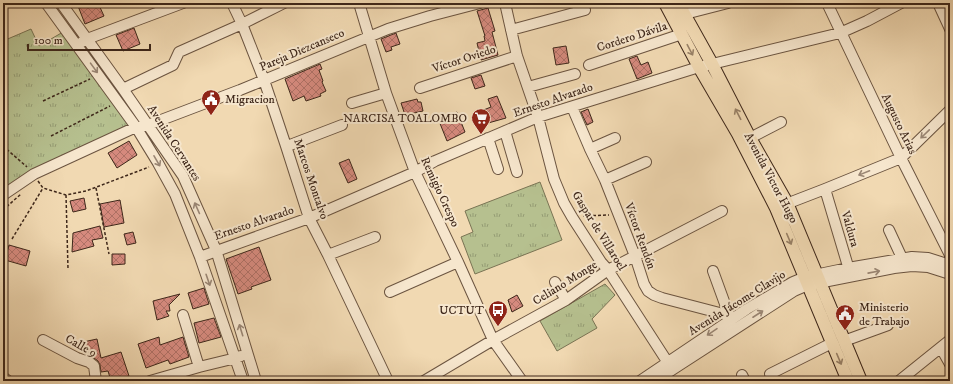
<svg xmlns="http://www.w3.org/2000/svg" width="953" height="384" font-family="'IM FELL DW Pica',serif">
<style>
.park{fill:url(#park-tufts);stroke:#7a7454}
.building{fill:url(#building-cross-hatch);stroke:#3e271a}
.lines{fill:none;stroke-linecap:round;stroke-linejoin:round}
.minor-casing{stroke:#6b5440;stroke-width:12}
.major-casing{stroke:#3e271a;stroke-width:14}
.path{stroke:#3e271a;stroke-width:1.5;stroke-dasharray:3 2;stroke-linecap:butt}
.minor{stroke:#f6e6cd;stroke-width:10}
.major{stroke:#f1d9b2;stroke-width:12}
.oneway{stroke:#988066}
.oneway2{stroke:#9a8674}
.labels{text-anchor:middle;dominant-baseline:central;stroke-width:4;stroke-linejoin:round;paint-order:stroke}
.street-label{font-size:12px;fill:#3e271a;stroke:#f6e6cd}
.poi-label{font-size:12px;fill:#3e271a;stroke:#f6e6cd;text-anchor:start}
</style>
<defs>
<pattern id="park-tufts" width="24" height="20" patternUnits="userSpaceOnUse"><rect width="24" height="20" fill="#b6c08f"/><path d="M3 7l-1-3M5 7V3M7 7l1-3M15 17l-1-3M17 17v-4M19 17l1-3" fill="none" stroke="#959c74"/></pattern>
<pattern id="building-cross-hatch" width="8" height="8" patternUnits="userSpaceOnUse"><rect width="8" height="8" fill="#d68a7e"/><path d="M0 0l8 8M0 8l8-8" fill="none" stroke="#af7166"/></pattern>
</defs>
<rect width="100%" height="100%" fill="#f1d9b2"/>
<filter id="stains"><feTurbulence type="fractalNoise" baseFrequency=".005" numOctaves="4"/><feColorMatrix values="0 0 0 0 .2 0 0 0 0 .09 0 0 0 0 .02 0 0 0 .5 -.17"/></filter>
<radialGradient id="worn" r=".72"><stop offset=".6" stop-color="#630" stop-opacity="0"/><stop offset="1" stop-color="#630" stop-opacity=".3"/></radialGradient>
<path class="park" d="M31,29L39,46L63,32L132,126L3,191V41Z
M540,182L562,240L475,274L461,237L473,232L465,211Z
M605,284L615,295L592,319L597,328L557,351L540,321Z"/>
<path class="building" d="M84,3H98L104,16L85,24L78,6Z
M488,8L495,31L492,32L498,55L481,60L477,43L485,41L484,36H485L477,11Z
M134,28L140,44L123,51L116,35Z
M396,33L400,44L391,47L392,50L386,52L381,39Z
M566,46L569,63L556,65L553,48Z
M637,56L641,65L648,62L652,73L637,79L629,59Z
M320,64L322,69L319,70L323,81L322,82L326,91L320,94L321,96L306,101L304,96L293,101L285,79Z
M481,75L485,86L475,89L471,78Z
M497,96L506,118L481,125L476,113L491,107L488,99Z
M417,99L418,102H421L423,111L405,115L401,103Z
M588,109L593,122L587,125L581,112Z
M457,112L465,132L447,141L439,121Z
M129,141L137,155L117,168L108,153Z
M349,159L357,179L348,183L339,163Z
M84,198L86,209L73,212L70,201Z
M120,200L124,223L104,227L100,204Z
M100,226L103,238L92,240L94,246L72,252L73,233Z
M133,232L136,243L127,245L124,234Z
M9,245L30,251L26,266L5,260Z
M259,247L271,280L251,287L252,289L238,294L226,259Z
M112,254H125V264L112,265Z
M204,288L209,304L193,309L188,293Z
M180,294L169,305L170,311H166L169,316L157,320L153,301Z
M517,295L523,306L512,312L508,300Z
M214,318L221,337L199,343L194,323Z
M159,337L160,345L183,337L189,357L170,364L168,360L146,368L138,344Z
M97,339L101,358L121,352L130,379L125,381H111L108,371L101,372L100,365L98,361L94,358L93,351L85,353L83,342Z"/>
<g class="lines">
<g class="minor-casing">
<path id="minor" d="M46,3L136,127L158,163L175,194L200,257L243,381
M61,3L123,89L183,176L216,250L256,381
M232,3L242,24L264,80L286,146L309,218L328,255L388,381
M359,3L386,93L415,172L458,262L493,340L522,381
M505,3L517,56L538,117L554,179L564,203L572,217L601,262L608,270L672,369
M827,3L901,158L950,255
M938,3L950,29
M685,14L728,3
M511,30L585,10
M82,42L87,39L183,3
M589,65L682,34
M528,87L575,74
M420,88L517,56
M123,89L173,65L179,52L242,24L284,3
M352,103L386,93
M572,107L590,149L605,180L635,256L644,284L648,291L654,295L662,298L735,317
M505,131L517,172
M488,138L498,169
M750,138L781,122
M286,146L290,145L342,125
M590,149L615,138
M605,180L646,162
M825,189L850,273
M3,195L34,174L136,127L148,125L240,90L388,29L430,16L480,3
M781,206L825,189L901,158L950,110
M889,230L902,258
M328,255L375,237
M200,257L309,218L415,172L435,161L538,117L699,67L712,64L840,33L867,21L901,3
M713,271L729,315
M555,282L566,300
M390,292L458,262
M183,315L199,367
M43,340L77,358L89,362L94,366L96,381
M844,341L888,325
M941,348L950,364
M770,374L832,343
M742,375L745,381
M3,377L8,381
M150,381L199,367L236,358L241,356
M424,381L493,340L566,300L608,270L722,211
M640,381L747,309L793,282L805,277L848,268L912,257L928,258L950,265
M655,381L678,366L794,291L808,285L894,268L912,266L928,267L950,274
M899,381L950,340"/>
</g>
<g class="major-casing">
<path id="major" d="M665,3L699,67L738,134L776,208L848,381
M678,3L712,64L750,138L787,203L861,381"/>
</g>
<path class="path" d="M43,101L90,79
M51,136L110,106
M3,146L27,167
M38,181L43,188L66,195L86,191L149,167
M96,188L109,254
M66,195L68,269
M3,210L21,194
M583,216L609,215
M12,239L43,188"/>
<use href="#minor" class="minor"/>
<use href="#major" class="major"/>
</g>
<defs><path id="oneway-shaft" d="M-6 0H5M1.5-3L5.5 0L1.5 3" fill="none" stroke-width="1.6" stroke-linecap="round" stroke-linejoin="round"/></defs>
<g class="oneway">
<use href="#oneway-shaft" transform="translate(690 50) rotate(62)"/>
<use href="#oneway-shaft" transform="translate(738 114) rotate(-117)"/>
<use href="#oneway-shaft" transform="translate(789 239) rotate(67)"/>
<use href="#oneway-shaft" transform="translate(839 359) rotate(67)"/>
</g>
<g class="oneway2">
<use href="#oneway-shaft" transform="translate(94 68) rotate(54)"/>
<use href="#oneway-shaft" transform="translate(925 134) rotate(136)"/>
<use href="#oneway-shaft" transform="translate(157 161) rotate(60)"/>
<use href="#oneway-shaft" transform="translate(864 173) rotate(158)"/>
<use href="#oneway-shaft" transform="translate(197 208) rotate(-114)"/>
<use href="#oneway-shaft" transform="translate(874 272) rotate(-11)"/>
<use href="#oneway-shaft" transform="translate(208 280) rotate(71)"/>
<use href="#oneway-shaft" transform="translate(758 314) rotate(-33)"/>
<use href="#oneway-shaft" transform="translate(241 330) rotate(-107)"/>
<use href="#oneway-shaft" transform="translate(712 332) rotate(146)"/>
</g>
<defs>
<g id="civic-pin" transform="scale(1)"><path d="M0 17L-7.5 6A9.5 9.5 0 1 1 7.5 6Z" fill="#8f2418" stroke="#f6e6cd"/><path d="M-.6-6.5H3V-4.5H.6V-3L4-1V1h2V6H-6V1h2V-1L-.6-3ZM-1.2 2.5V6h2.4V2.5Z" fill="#fff"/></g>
<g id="supermarket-pin" transform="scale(1)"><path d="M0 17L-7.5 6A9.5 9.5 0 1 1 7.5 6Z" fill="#8f2418" stroke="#f6e6cd"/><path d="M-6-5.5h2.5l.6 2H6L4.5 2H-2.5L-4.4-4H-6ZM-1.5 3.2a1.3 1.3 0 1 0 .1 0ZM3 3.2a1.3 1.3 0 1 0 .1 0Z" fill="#fff"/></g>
<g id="bus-pin" transform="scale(1)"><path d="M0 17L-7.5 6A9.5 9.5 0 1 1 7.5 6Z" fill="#8f2418" stroke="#f6e6cd"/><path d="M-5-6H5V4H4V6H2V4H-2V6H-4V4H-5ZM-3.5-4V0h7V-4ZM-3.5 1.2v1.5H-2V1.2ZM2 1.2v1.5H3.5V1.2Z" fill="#fff"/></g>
</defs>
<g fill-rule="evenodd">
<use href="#civic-pin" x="211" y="99"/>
<use href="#supermarket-pin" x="481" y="118"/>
<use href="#bus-pin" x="498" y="310"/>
<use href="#civic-pin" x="845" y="314"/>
</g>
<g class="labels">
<g class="street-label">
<text transform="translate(632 37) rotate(-18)">Cordero Dávila</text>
<text transform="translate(302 50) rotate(-23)">Pareja Diezcanseco</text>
<text transform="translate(464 59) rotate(-18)">Víctor Oviedo</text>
<text transform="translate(553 100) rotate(-19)">Ernesto Alvarado</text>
<text transform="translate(899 124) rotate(64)">Augusto Arias</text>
<text transform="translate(174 143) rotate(57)">Avenida Cervantes</text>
<text transform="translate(771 178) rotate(62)">Avenida Victor Hugo</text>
<text transform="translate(311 179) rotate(71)">Marcos Montalvo</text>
<text transform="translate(440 192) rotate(65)">Remigio Crespo</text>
<text transform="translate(254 223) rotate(-19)">Ernesto Alvarado</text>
<text transform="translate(850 229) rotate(74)">Valdura</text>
<text transform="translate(599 231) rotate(58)">Gaspar de Villaroel</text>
<text transform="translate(640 236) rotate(70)">Víctor Rendón</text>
<text transform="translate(565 283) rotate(-32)">Celiano Monge</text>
<text transform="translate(737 303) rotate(-32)">Avenida Jácome Clavijo</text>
<text transform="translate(81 346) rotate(29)">Calle 9</text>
</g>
<g class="poi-label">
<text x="225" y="99">Migracion</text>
<text x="467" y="118" text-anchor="end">NARCISA TOALOMBO</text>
<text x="859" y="307">Ministerio<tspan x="859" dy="14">de Trabajo</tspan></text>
<text x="484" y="310" text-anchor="end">UCTUT</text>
</g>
</g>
<rect width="953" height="384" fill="none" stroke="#f1d9b2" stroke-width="16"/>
<rect x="4" y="4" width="945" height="376" fill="none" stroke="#3e271a" stroke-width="2"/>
<rect x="8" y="8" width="937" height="368" fill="none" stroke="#3e271a"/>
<path d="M28 44v6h122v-6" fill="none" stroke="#3e271a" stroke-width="2"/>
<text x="34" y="44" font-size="12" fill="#3e271a" stroke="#f6e6cd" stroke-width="3" paint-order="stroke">100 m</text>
<rect width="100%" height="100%" filter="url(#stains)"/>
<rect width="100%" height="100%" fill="url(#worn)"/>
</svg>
